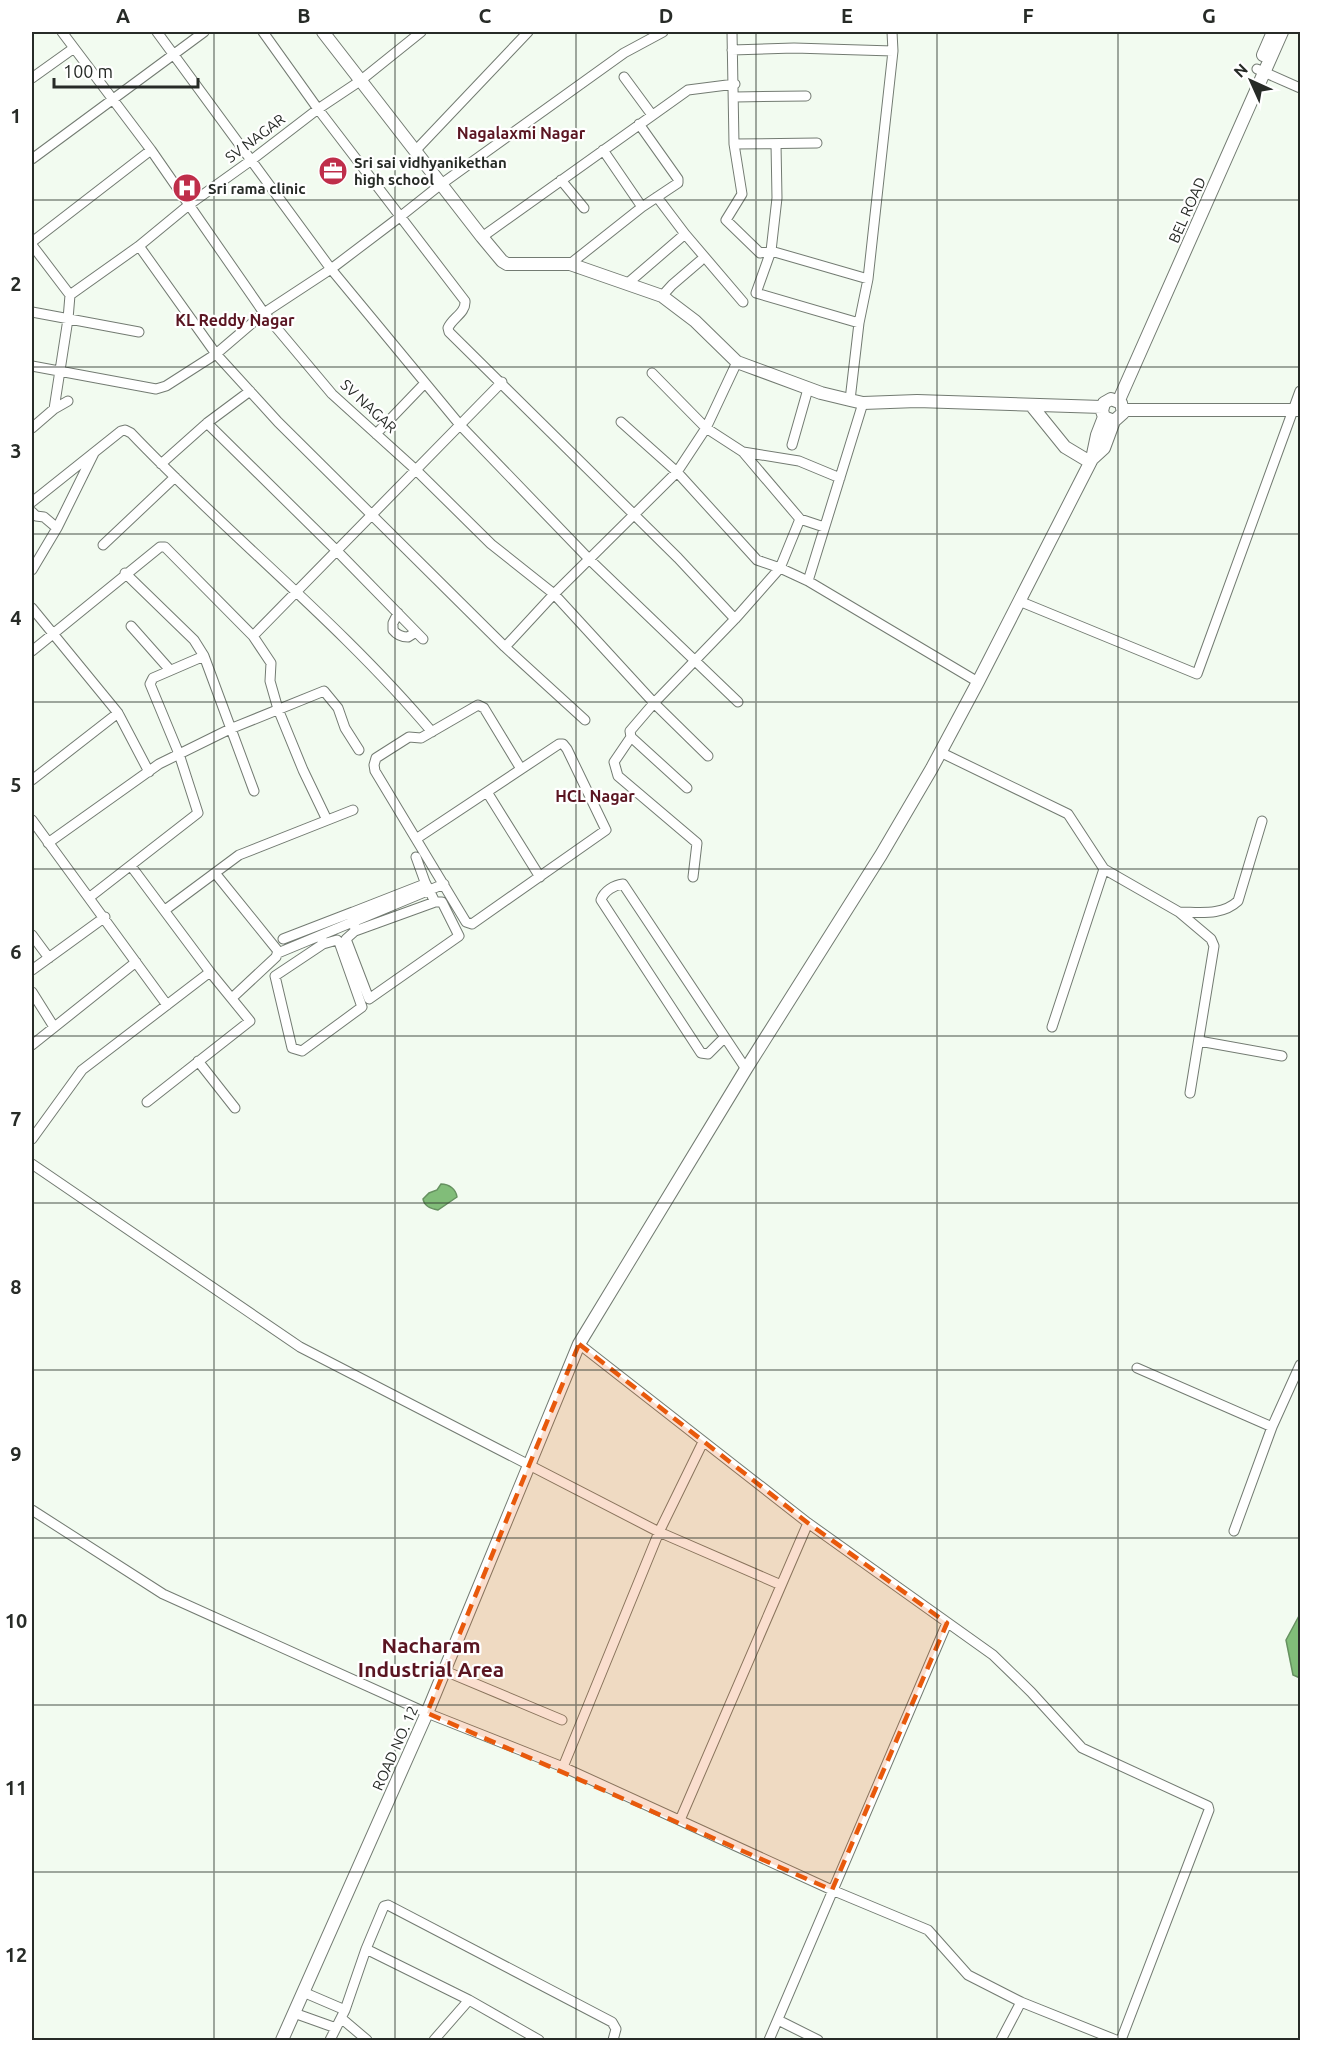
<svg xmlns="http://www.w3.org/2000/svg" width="1332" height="2072" font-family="Ubuntu,sans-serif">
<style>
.water{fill:#81bd79;stroke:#669160;stroke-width:1.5}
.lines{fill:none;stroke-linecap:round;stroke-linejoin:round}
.street-casing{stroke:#737b72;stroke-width:11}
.secondary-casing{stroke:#737b72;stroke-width:14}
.street{stroke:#fff;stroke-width:9}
.secondary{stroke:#fff;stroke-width:12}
.marked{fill:#e8590c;fill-opacity:0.2;stroke:#e8590c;stroke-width:4.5;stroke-dasharray:12 8;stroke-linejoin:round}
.grid{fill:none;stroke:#272b27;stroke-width:1.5;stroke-opacity:0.55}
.labels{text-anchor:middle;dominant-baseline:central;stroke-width:4.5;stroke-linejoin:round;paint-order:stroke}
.street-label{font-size:15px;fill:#272b27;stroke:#fff}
.poi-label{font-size:15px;font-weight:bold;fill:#272b27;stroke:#fff;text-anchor:start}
.neighbourhood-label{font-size:16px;font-weight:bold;fill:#5a1521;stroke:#fff}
.district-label{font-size:21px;font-weight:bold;fill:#5a1521;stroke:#fff}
.neatline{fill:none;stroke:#272b27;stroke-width:2}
.grid-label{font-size:20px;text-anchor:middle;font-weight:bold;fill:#272b27}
</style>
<rect width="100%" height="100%" fill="#f2fbf0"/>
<path class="water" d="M441,1184C449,1184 456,1189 457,1197L438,1210C432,1209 424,1206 423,1199L429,1193L437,1190Z
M1300,1614V1678L1293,1675L1286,1640Z"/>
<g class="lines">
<g class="street-casing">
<path id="street" d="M62,32L151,150L264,313L332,394L416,470L491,544L554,594L654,703L708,756
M157,32L331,269L460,425L590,560L738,702
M263,32L318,109L465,301C466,313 452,318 448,328L449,332L678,558L735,619
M732,32L734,144L742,194L726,220L760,253L771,251L868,279
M732,50L794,48L893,51
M1257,69L1300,88
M624,77L652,115
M32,78L74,48
M735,97L806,96
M734,144L817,143
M776,144L777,198L771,251L756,293L859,323
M416,150L528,32
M603,150L642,207
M32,159L204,32
M561,180L584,208
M657,197L685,234
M482,237L688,90L735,84
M32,242L151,150
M32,245L70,295L139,246L190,204L253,159L318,109L360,81L421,32
M139,246L216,354L278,422L505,647L585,720
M570,264L642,207L678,183V179L639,124
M628,283L685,234L743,302
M662,296L672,285L700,261
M32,312L139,332
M32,366L156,389L166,386L216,354L264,313L331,269L401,216L440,185L624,53L663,32
M652,373L706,428L743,452L800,519L780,568L735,619L654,703L630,731L631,737L687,788
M850,400L859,323L868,279L893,51L892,32
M863,403L808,581L978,682
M54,409L68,319L70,295
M621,422L677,472L757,560L780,568L808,581
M207,423L337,551L423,639
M32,428L54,409L68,401
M376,434L425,383
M792,445L808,389
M743,452L799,461L840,478
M161,464L207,423L250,391
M32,502L121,431L125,430L131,433C228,535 340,623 432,732
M32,512L36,516L44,517L57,528
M800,519L824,527
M103,545L175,477
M32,570L57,528L94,453
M125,573L194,640L204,656L254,791
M1019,601L1197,674L1300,391
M32,608L118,713L149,772
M398,613L393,623V630C397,635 401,637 408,637L416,632
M131,626L170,670
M253,636L502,382
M505,647L554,594L677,472L706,428L737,362
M32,651L160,547H165L253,636L271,663L270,681L278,709L303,770L327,820
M631,737L614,762L618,776L697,843L693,877
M940,752L1068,814L1104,869L1179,912L1211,939L1214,946L1190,1093
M32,780L118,713
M487,792L540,877
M32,820L167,1005
M416,839L559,744H563L567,749L606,830L472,924L466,922L375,771L374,765L376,758L409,737L421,738L478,705L484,708L521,769
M48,843L159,764L230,729L324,691L338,708L345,728L359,750
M416,857L425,882L422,885L353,912L355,931L435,902L425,882
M131,866L210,972L250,1021L147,1102
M215,873L278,951L276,957L232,998
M90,897L198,813L179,754L150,684L153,678L204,656
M165,910L239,855L353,810
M1179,912C1200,912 1222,916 1238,901L1262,821
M355,931L346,939L369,999L459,936L442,902H435
M32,935L49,958
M321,936L323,944L275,976L292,1048L302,1051L362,1007L339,942L337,940L323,944
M283,939L353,912
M278,953L444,884
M32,970L105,917
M32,992L54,1027
M1052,1027L1104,869
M724,1038L708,1054L701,1053L601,900C604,891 614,885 623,884L746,1069
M1199,1041L1282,1056
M32,1045L136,962
M198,1061L235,1108
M32,1139L82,1070L210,972
M32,1164L300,1347L659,1532L781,1585
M579,1344L808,1523L993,1655L1031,1692L1082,1748L1208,1806L1209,1810L1121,2040
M1137,1368L1272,1427
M32,1510L163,1594L427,1713L563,1767L832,1890L928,1930L968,1975L1021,2002L1116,2040
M1234,1531L1272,1427L1300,1365
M445,1671L562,1720
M563,1767L659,1532L703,1442
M680,1820L808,1523
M303,1992L345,2010
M294,2013L336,2028
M341,2018L367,2040
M778,2020L818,2040
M330,2040L345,2010L366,1949
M434,2040L469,2000
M539,2040L469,2000L366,1949L384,1906L388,1905L612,2022L616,2029L613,2040
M769,2040L947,1623
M1001,2040L1021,2002"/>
</g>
<g class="secondary-casing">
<path id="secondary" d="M323,32L482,237L502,261L507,264H570L662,296L695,321L737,362L821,393L850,400L863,403L917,401L1102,407
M1263,55L1273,32
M1119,400L1282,32
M1031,405L1065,447L1090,462
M1124,410H1300
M1092,459L1104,448L1114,421L1123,413L1121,403L1111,399L1104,403L1102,411L1104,417L1114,421
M282,2040L427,1713L579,1344L746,1069L881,855L932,768L978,682L1092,459L1097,435L1104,417"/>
</g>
<use href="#street" class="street"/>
<use href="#secondary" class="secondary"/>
</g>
<path class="marked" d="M579,1344L808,1523L947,1623L832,1890L427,1713Z"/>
<path class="grid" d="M214,32V2040M395,32V2040M576,32V2040M756,32V2040M937,32V2040M1118,32V2040M32,200H1300M32,367H1300M32,534H1300M32,702H1300M32,869H1300M32,1036H1300M32,1203H1300M32,1370H1300M32,1538H1300M32,1705H1300M32,1872H1300"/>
<defs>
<g id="office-disc" transform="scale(1.5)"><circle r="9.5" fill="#bf2e4a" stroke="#fff"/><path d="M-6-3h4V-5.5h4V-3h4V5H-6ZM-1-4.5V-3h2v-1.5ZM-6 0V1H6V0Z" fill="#fff"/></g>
<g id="hospital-disc" transform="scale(1.5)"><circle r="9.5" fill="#bf2e4a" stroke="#fff"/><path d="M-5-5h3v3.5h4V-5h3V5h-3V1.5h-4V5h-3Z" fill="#fff"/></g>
</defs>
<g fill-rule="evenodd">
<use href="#office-disc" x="333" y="171"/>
<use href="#hospital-disc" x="187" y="188"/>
</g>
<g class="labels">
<g class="street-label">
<text transform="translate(255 138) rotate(-37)">SV NAGAR</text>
<text transform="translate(1187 210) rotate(-66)">BEL ROAD</text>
<text transform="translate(369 406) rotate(43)">SV NAGAR</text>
<text transform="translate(395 1748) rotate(-66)">ROAD NO. 12</text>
</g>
<g class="poi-label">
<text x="354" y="162">Sri sai vidhyanikethan<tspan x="354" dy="17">high school</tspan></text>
<text x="208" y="188">Sri rama clinic</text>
</g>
<g class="neighbourhood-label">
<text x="521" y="133">Nagalaxmi Nagar</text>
<text x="235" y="320">KL Reddy Nagar</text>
<text x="595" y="796">HCL Nagar</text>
</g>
<g class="district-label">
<text x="431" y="1645">Nacharam<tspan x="431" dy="24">Industrial Area</tspan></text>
</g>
</g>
<rect width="1332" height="2072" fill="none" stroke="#ffffff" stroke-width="66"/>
<g transform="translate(1251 81) rotate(315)" stroke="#ffffff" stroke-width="4.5" paint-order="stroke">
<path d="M0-4.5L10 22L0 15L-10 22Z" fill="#272b27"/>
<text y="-9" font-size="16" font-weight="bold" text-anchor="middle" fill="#272b27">N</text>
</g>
<path d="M54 78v9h144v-9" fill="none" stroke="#272b27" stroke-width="3"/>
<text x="63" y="78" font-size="18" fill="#272b27" stroke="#ffffff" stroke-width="4.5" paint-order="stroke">100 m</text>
<rect x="33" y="33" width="1266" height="2006" class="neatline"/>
<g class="grid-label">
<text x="123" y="23">A</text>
<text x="304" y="23">B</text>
<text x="485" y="23">C</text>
<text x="666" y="23">D</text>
<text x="847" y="23">E</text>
<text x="1028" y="23">F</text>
<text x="1209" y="23">G</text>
<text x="16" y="123">1</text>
<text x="16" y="291">2</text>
<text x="16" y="458">3</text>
<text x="16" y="625">4</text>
<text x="16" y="792">5</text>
<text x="16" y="959">6</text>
<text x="16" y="1126">7</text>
<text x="16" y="1294">8</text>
<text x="16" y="1461">9</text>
<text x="16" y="1628">10</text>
<text x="16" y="1795">11</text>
<text x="16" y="1962">12</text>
</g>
</svg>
